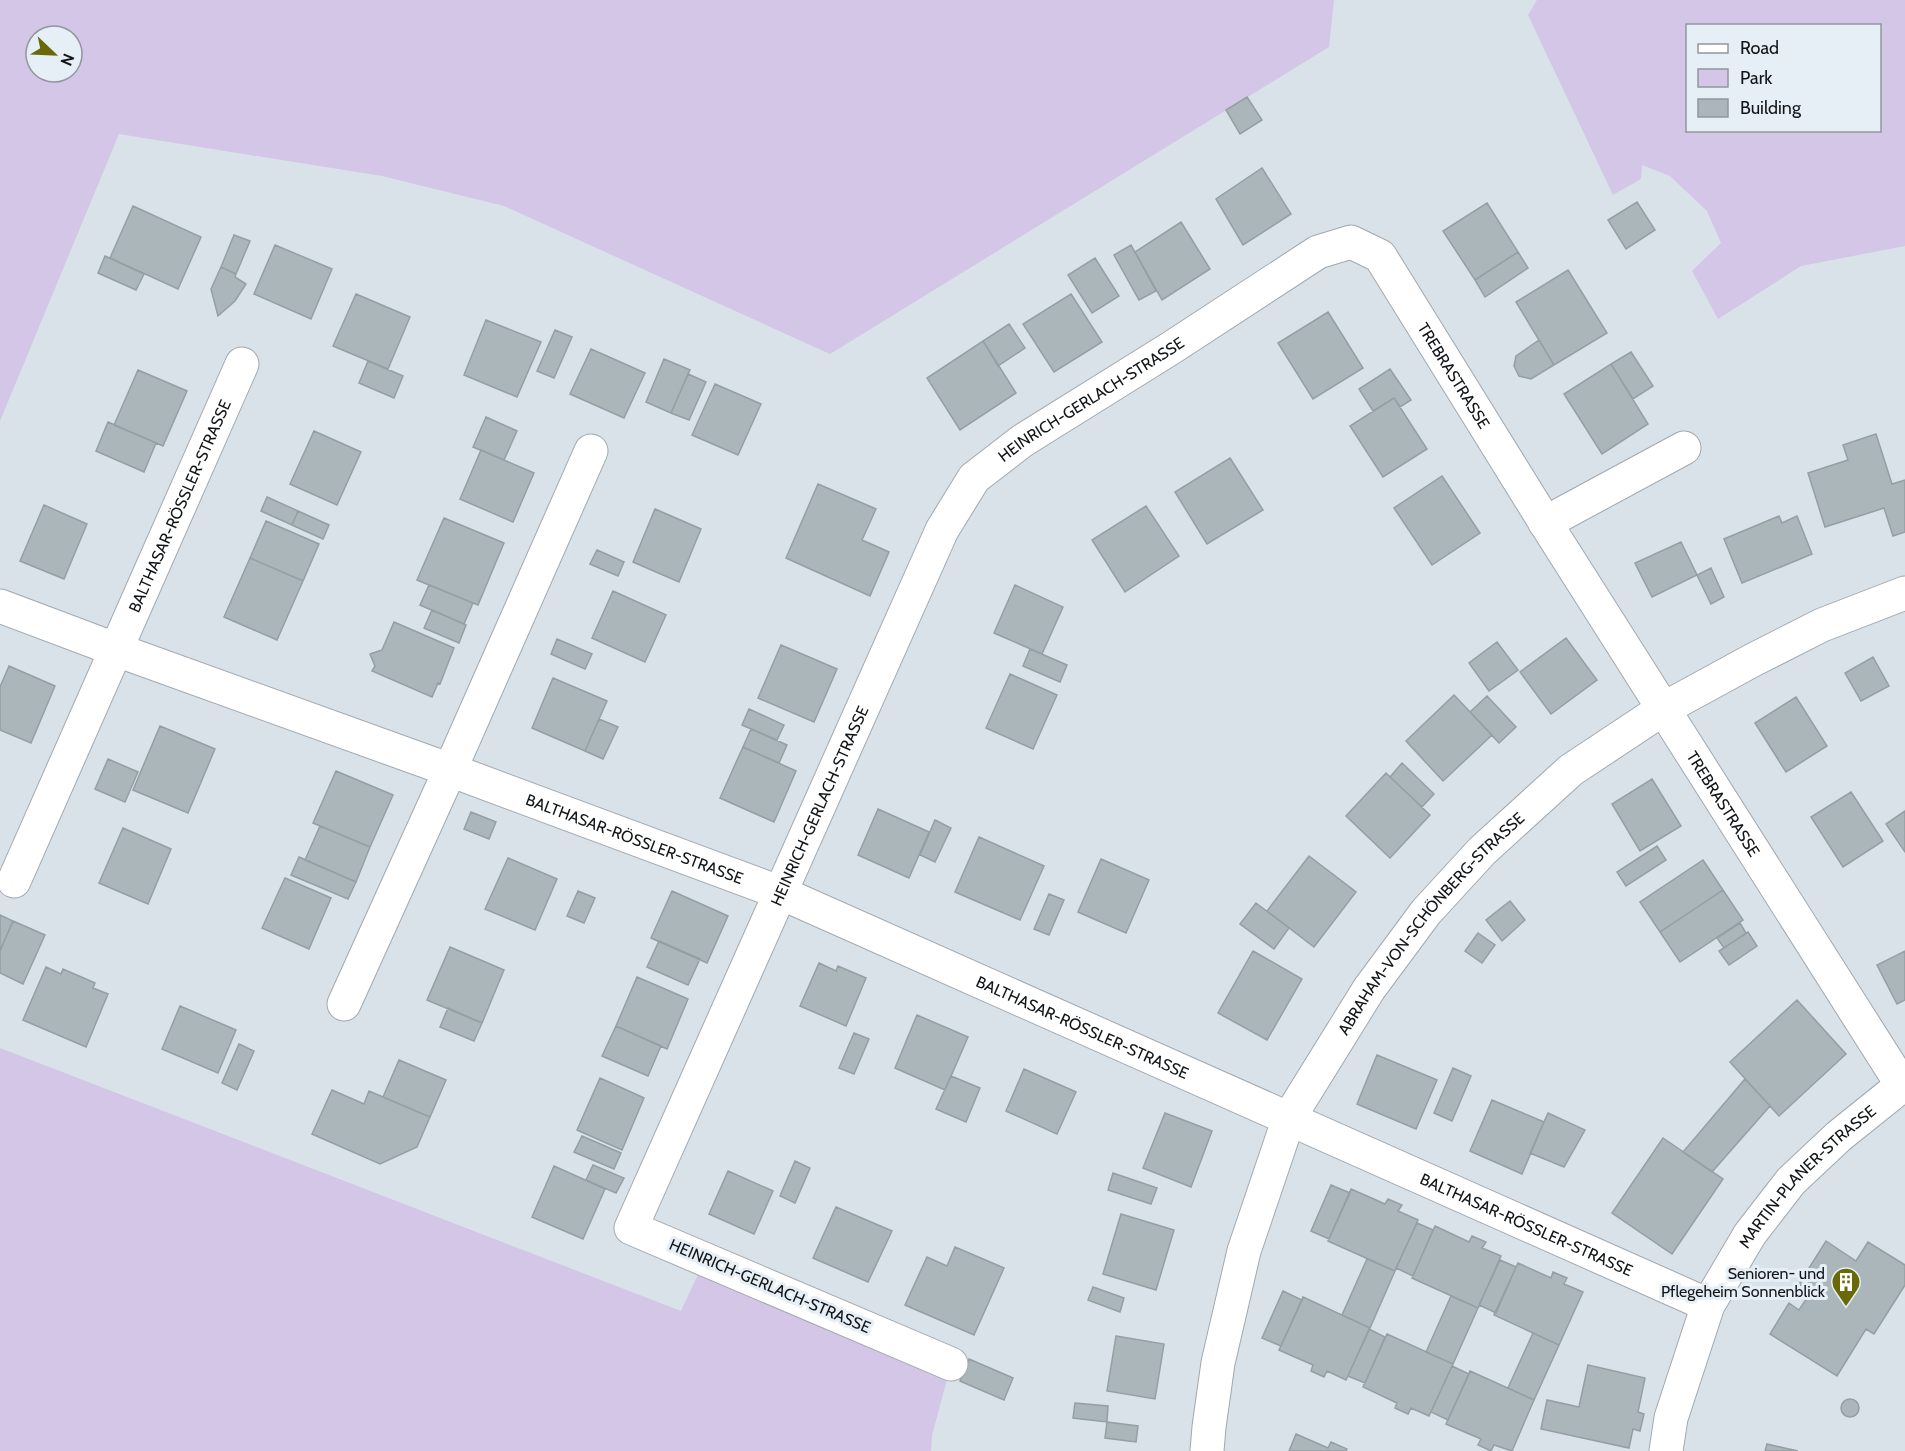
<svg xmlns="http://www.w3.org/2000/svg" width="1905" height="1451" font-family="Cabin,sans-serif">
<style>
.green{fill:#d3c6e7;fill-rule:evenodd}
.building{fill:#abb6ba;stroke:#949fa3;stroke-width:1.5}
.lines{fill:none;stroke-linecap:round;stroke-linejoin:round}
.minor-casing{stroke:#a1a9b0;stroke-width:35}
.minor{stroke:#fff;stroke-width:33}
.labels{text-anchor:middle;dominant-baseline:central;stroke-width:6;stroke-linejoin:round;paint-order:stroke}
.street-label{font-size:16px;fill:#121517;stroke:#e6eef6}
.poi-label{font-size:16px;fill:#121517;stroke:#e6eef6;text-anchor:end}
</style>
<rect width="100%" height="100%" fill="#d9e1e9"/>
<path class="green" d="M0,0H1334L1329,47L830,354L504,206L382,176L119,134L0,421ZM36,36H72V72H36Z
M1537,0H1905V246L1801,266L1718,319L1692,271L1721,243L1707,211L1670,176L1642,165L1641,179L1613,195L1528,15ZM1688,26H1880V130H1688Z
M0,1048L681,1311L702,1266L948,1376L932,1435L931,1451H0Z"/>
<path class="building" d="M1247,97L1262,120L1240,134L1226,110Z
M1262,168L1291,214L1243,245L1216,199Z
M1637,202L1655,230L1626,249L1608,220Z
M1487,203L1518,252L1475,280L1443,231Z
M133,206L201,237L178,289L110,258Z
M1181,222L1210,269L1162,300L1135,252Z
M234,235L250,241L236,274L221,267Z
M275,245L332,269L311,319L254,294Z
M1131,245L1156,291L1139,300L1114,255Z
M1518,252L1528,268L1485,297L1475,280Z
M105,256L144,274L136,290L98,273Z
M1095,258L1119,296L1092,313L1068,275Z
M221,267L236,274L235,277L246,284L235,301L218,316L211,289Z
M1568,270L1607,333L1554,365L1516,302Z
M356,294L410,317L388,369L333,346Z
M1071,294L1102,342L1054,372L1023,324Z
M1328,312L1363,368L1313,399L1278,343Z
M486,320L541,342L517,397L464,375Z
M1009,324L1025,348L998,366L983,341Z
M555,330L572,337L554,378L537,371Z
M1539,340L1554,365L1531,379L1519,376L1514,366L1516,356Z
M983,341L1016,393L960,430L927,378Z
M591,349L645,373L624,418L570,394Z
M1631,352L1653,386L1633,399L1611,364Z
M664,359L690,370L671,413L646,402Z
M368,361L403,376L394,398L359,383Z
M1611,364L1648,424L1602,454L1564,394Z
M1390,369L1411,400L1400,407L1394,398L1373,411L1359,389Z
M138,370L187,391L163,446L114,425Z
M688,374L706,382L689,420L671,413Z
M715,384L761,404L738,455L692,435Z
M1394,398L1427,449L1383,477L1350,426Z
M486,417L517,431L504,460L473,447Z
M108,422L156,443L144,472L96,451Z
M314,431L361,452L337,505L290,484Z
M1876,434L1892,484L1905,480V532L1893,536L1884,508L1825,527L1808,473L1848,460L1843,445Z
M481,450L534,473L513,522L460,499Z
M1230,458L1263,510L1207,544L1175,492Z
M1442,476L1480,533L1432,565L1394,508Z
M818,484L876,509L862,540L889,552L870,596L786,558Z
M267,497L298,511L292,525L261,511Z
M44,505L87,524L64,579L20,561Z
M1146,506L1179,556L1125,592L1092,540Z
M655,509L701,529L679,582L633,562Z
M298,511L329,525L323,539L292,525Z
M1779,516L1782,523L1797,516L1812,554L1742,583L1724,539Z
M444,518L504,543L478,605L417,580Z
M266,521L319,544L303,581L250,558Z
M1681,542L1697,575L1652,597L1635,563Z
M597,550L624,562L618,576L590,564Z
M250,558L303,581L277,640L224,617Z
M1711,568L1724,597L1711,604L1697,575Z
M429,585L473,603L464,624L420,605Z
M1015,585L1063,607L1042,654L994,633Z
M613,591L666,615L645,662L592,638Z
M432,610L466,625L459,643L424,628Z
M394,622L454,648L440,684L438,683L432,697L372,671L375,666L370,654L382,650Z
M1566,638L1597,680L1551,714L1520,672Z
M557,639L592,654L585,669L551,654Z
M1497,642L1518,670L1489,691L1469,663Z
M781,645L837,669L814,722L758,698Z
M1030,649L1067,665L1060,682L1023,666Z
M1873,657L1889,686L1861,701L1845,673Z
M9,666L55,686L31,743L0,730V687Z
M1010,674L1057,695L1033,749L986,728Z
M553,678L607,701L585,751L532,728Z
M1454,695L1492,735L1443,781L1406,741Z
M1487,696L1516,727L1499,743L1470,712Z
M1796,697L1827,746L1786,772L1755,723Z
M749,709L784,725L777,740L742,725Z
M599,719L618,727L603,759L585,751Z
M160,726L215,749L188,813L133,790Z
M751,729L787,745L779,763L743,747Z
M743,747L796,771L774,822L720,798Z
M108,759L138,772L125,802L95,789Z
M1402,763L1434,794L1422,807L1390,777Z
M336,771L393,795L370,847L313,823Z
M1386,773L1430,815L1390,858L1346,816Z
M1652,779L1681,826L1640,851L1612,804Z
M1851,792L1883,841L1843,867L1811,817Z
M878,809L929,832L909,878L858,855Z
M1905,811V852L1886,824Z
M471,812L496,822L489,839L464,829Z
M935,820L951,828L935,862L920,855Z
M320,826L370,847L356,882L305,860Z
M123,828L171,849L148,904L99,883Z
M979,837L1044,866L1020,920L955,892Z
M1657,846L1666,860L1626,886L1617,872Z
M1309,856L1356,892L1314,947L1267,911Z
M299,857L356,882L348,899L291,875Z
M508,858L557,879L535,930L485,909Z
M1101,859L1149,880L1126,933L1078,912Z
M1703,860L1723,890L1660,932L1640,902Z
M285,878L331,898L309,949L262,928Z
M1723,890L1743,920L1680,962L1660,932Z
M578,891L595,898L584,923L567,916Z
M672,891L728,916L707,963L651,938Z
M1049,894L1064,900L1049,935L1034,929Z
M1510,901L1525,920L1502,941L1486,920Z
M1256,903L1289,928L1274,949L1240,924Z
M0,915L13,921L0,951Z
M13,921L45,935L23,984L0,973V951Z
M1740,923L1746,933L1724,948L1717,938Z
M1748,932L1757,946L1729,965L1719,951Z
M1478,933L1495,945L1482,963L1465,951Z
M659,941L700,959L688,985L647,967Z
M450,947L504,970L482,1023L427,1000Z
M1253,951L1302,979L1267,1040L1218,1013Z
M1905,951V1000L1897,1004L1877,965Z
M819,963L836,971L838,966L866,978L846,1026L800,1006Z
M46,967L61,974L63,969L95,983L93,988L108,994L86,1047L23,1020Z
M637,977L688,999L667,1049L616,1026Z
M1797,1000L1846,1054L1779,1116L1730,1062Z
M180,1006L236,1030L218,1073L162,1049Z
M448,1008L482,1023L474,1041L440,1027Z
M917,1015L968,1037L945,1090L895,1068Z
M616,1026L661,1046L648,1076L602,1056Z
M854,1033L869,1039L854,1074L839,1068Z
M239,1044L254,1051L237,1090L222,1083Z
M1377,1055L1437,1080L1416,1129L1357,1104Z
M399,1060L446,1080L430,1117L383,1097Z
M1453,1068L1471,1076L1452,1121L1434,1113Z
M1024,1069L1076,1092L1057,1134L1006,1111Z
M951,1076L980,1088L966,1122L936,1109Z
M600,1078L644,1098L622,1150L577,1130Z
M1745,1079L1770,1106L1712,1172L1683,1152Z
M332,1090L364,1104L369,1091L430,1117L417,1147L380,1164L312,1134Z
M1492,1100L1544,1122L1522,1174L1470,1151Z
M1165,1113L1212,1131L1191,1187L1143,1168Z
M1548,1113L1585,1130L1564,1167L1530,1153Z
M582,1136L621,1153L614,1169L574,1152Z
M1663,1138L1723,1179L1672,1254L1612,1213Z
M795,1161L810,1168L795,1203L780,1196Z
M593,1165L624,1178L616,1193L586,1180Z
M554,1166L605,1189L583,1239L532,1217Z
M728,1171L773,1191L754,1234L709,1214Z
M1113,1173L1157,1188L1151,1204L1108,1190Z
M1331,1185L1350,1193L1329,1239L1311,1231Z
M1351,1189L1385,1204L1388,1199L1402,1205L1398,1211L1418,1220L1395,1271L1328,1241Z
M836,1207L892,1231L868,1282L813,1258Z
M1121,1214L1174,1230L1156,1290L1103,1274Z
M1417,1223L1433,1230L1413,1276L1396,1268Z
M1435,1226L1469,1242L1472,1236L1486,1242L1482,1248L1501,1256L1478,1308L1412,1278Z
M1826,1241L1856,1261L1868,1242L1905,1265V1285L1874,1334L1866,1329L1837,1376L1770,1334L1789,1303L1799,1310L1811,1292L1799,1284Z
M955,1247L1004,1268L974,1335L905,1305L927,1257L947,1266Z
M1367,1259L1395,1271L1370,1328L1342,1315Z
M1500,1260L1516,1267L1496,1313L1479,1305Z
M1518,1263L1551,1278L1553,1272L1567,1278L1564,1284L1583,1292L1559,1345L1494,1315Z
M1093,1287L1124,1298L1120,1312L1088,1300Z
M1283,1291L1302,1300L1281,1346L1262,1338Z
M1451,1296L1478,1308L1453,1364L1426,1352Z
M1303,1297L1370,1328L1346,1380L1327,1371L1324,1377L1311,1371L1313,1365L1279,1350Z
M1369,1329L1385,1337L1365,1383L1348,1376Z
M1533,1333L1559,1345L1534,1400L1508,1388Z
M1387,1334L1453,1364L1429,1416L1411,1408L1408,1414L1395,1408L1397,1403L1363,1387Z
M1116,1336L1164,1344L1155,1399L1107,1391Z
M969,1359L1013,1378L1004,1400L960,1381Z
M1588,1365L1645,1378L1638,1412L1644,1414L1640,1431L1633,1429L1629,1448L1541,1429L1547,1400L1579,1407Z
M1452,1366L1469,1374L1448,1420L1431,1412Z
M1470,1371L1534,1400L1512,1451L1494,1445L1491,1451L1478,1445L1481,1439L1446,1424Z
M1841 1408a9 9 0 1 1 18 0a9 9 0 1 1-18 0Z
M1075,1403L1108,1406L1107,1422L1073,1418Z
M1107,1422L1138,1426L1136,1442L1105,1438Z
M1296,1434L1328,1448L1331,1442L1347,1449L1346,1451H1289Z
M1767,1444L1798,1451H1765Z"/>
<g class="lines">
<g class="minor-casing">
<g id="minor">
<path d="M1545,523L1684,448"/>
<path id="s1" d="M0,606L117,650L450,770L781,893L1708,1305"/>
<path id="s2" d="M14,881L242,364"/>
<path d="M344,1004L450,770L591,451"/>
<path id="s3" d="M951,1364L631,1228L942,530L974,478L1022,441L1171,348L1318,252L1351,242L1380,256L1548,527L1902,1085"/>
<path id="s4" d="M1207,1451L1209,1427L1218,1363L1244,1251L1289,1118L1369,989L1426,912L1482,851L1571,770L1663,709L1753,660L1822,625L1905,593"/>
<path id="s5" d="M1666,1451L1671,1418L1708,1305L1750,1234L1791,1181L1839,1136L1905,1083"/>
</g>
</g>
<use href="#minor" class="minor"/>
</g>
<defs>
<g id="building-pin" transform="scale(1.5)"><path d="M0 17L-7.5 6A9.5 9.5 0 1 1 7.5 6Z" fill="#696a07" stroke="#e6eef6"/><path d="M-4-6H4V6H1V3H-1V6H-4ZM-2.5-4.3h1.7v1.8h-1.7ZM.8-4.3h1.7v1.8H.8ZM-2.5-1h1.7V.8h-1.7ZM.8-1h1.7V.8H.8Z" fill="#fff"/></g>
</defs>
<g fill-rule="evenodd">
<use href="#building-pin" x="1846" y="1282"/>
</g>
<g class="labels">
<g class="street-label">
<text stroke="none"><textPath href="#s3" startOffset="1792">TREBRASTRASSE</textPath></text>
<text stroke="none"><textPath href="#s3" startOffset="1314">HEINRICH-GERLACH-STRASSE</textPath></text>
<text stroke="none"><textPath href="#s2" startOffset="410">BALTHASAR-RÖSSLER-STRASSE</textPath></text>
<text stroke="none"><textPath href="#s3" startOffset="2298">TREBRASTRASSE</textPath></text>
<text stroke="none"><textPath href="#s3" startOffset="810">HEINRICH-GERLACH-STRASSE</textPath></text>
<text stroke="none"><textPath href="#s1" startOffset="676">BALTHASAR-RÖSSLER-STRASSE</textPath></text>
<text stroke="none"><textPath href="#s4" startOffset="586">ABRAHAM-VON-SCHÖNBERG-STRASSE</textPath></text>
<text stroke="none"><textPath href="#s1" startOffset="1162">BALTHASAR-RÖSSLER-STRASSE</textPath></text>
<text stroke="none"><textPath href="#s5" startOffset="316">MARTIN-PLANER-STRASSE</textPath></text>
<text stroke="none"><textPath href="#s1" startOffset="1648">BALTHASAR-RÖSSLER-STRASSE</textPath></text>
<text transform="translate(770 1286) rotate(23)">HEINRICH-GERLACH-STRASSE</text>
</g>
<g class="poi-label">
<text x="1825" y="1273">Senioren- und<tspan x="1825" dy="18">Pflegeheim Sonnenblick</tspan></text>
</g>
</g>
<rect x="1686" y="24" width="195" height="108" fill="#e6eef6" stroke="#91979d" stroke-width="1.5"/>
<rect x="1698" y="44" width="30" height="9" fill="#ffffff" stroke="#91979d" stroke-width="1.5"/>
<text x="1740" y="54" font-size="18" fill="#121517">Road</text>
<rect x="1698" y="69" width="30" height="18" fill="#d3c6e7" stroke="#91979d" stroke-width="1.5"/>
<text x="1740" y="84" font-size="18" fill="#121517">Park</text>
<rect x="1698" y="99" width="30" height="18" fill="#abb6ba" stroke="#91979d" stroke-width="1.5"/>
<text x="1740" y="114" font-size="18" fill="#121517">Building</text>
<g transform="translate(54 54) rotate(113)"><circle r="28" fill="#e6eef6" stroke="#91979d" stroke-width="1.5"/>
<path d="M0-4.5L10 22L0 15L-10 22Z" fill="#696a07"/>
<text y="-9" font-size="16" font-weight="bold" text-anchor="middle" fill="#121517">N</text>
</g>
</svg>
